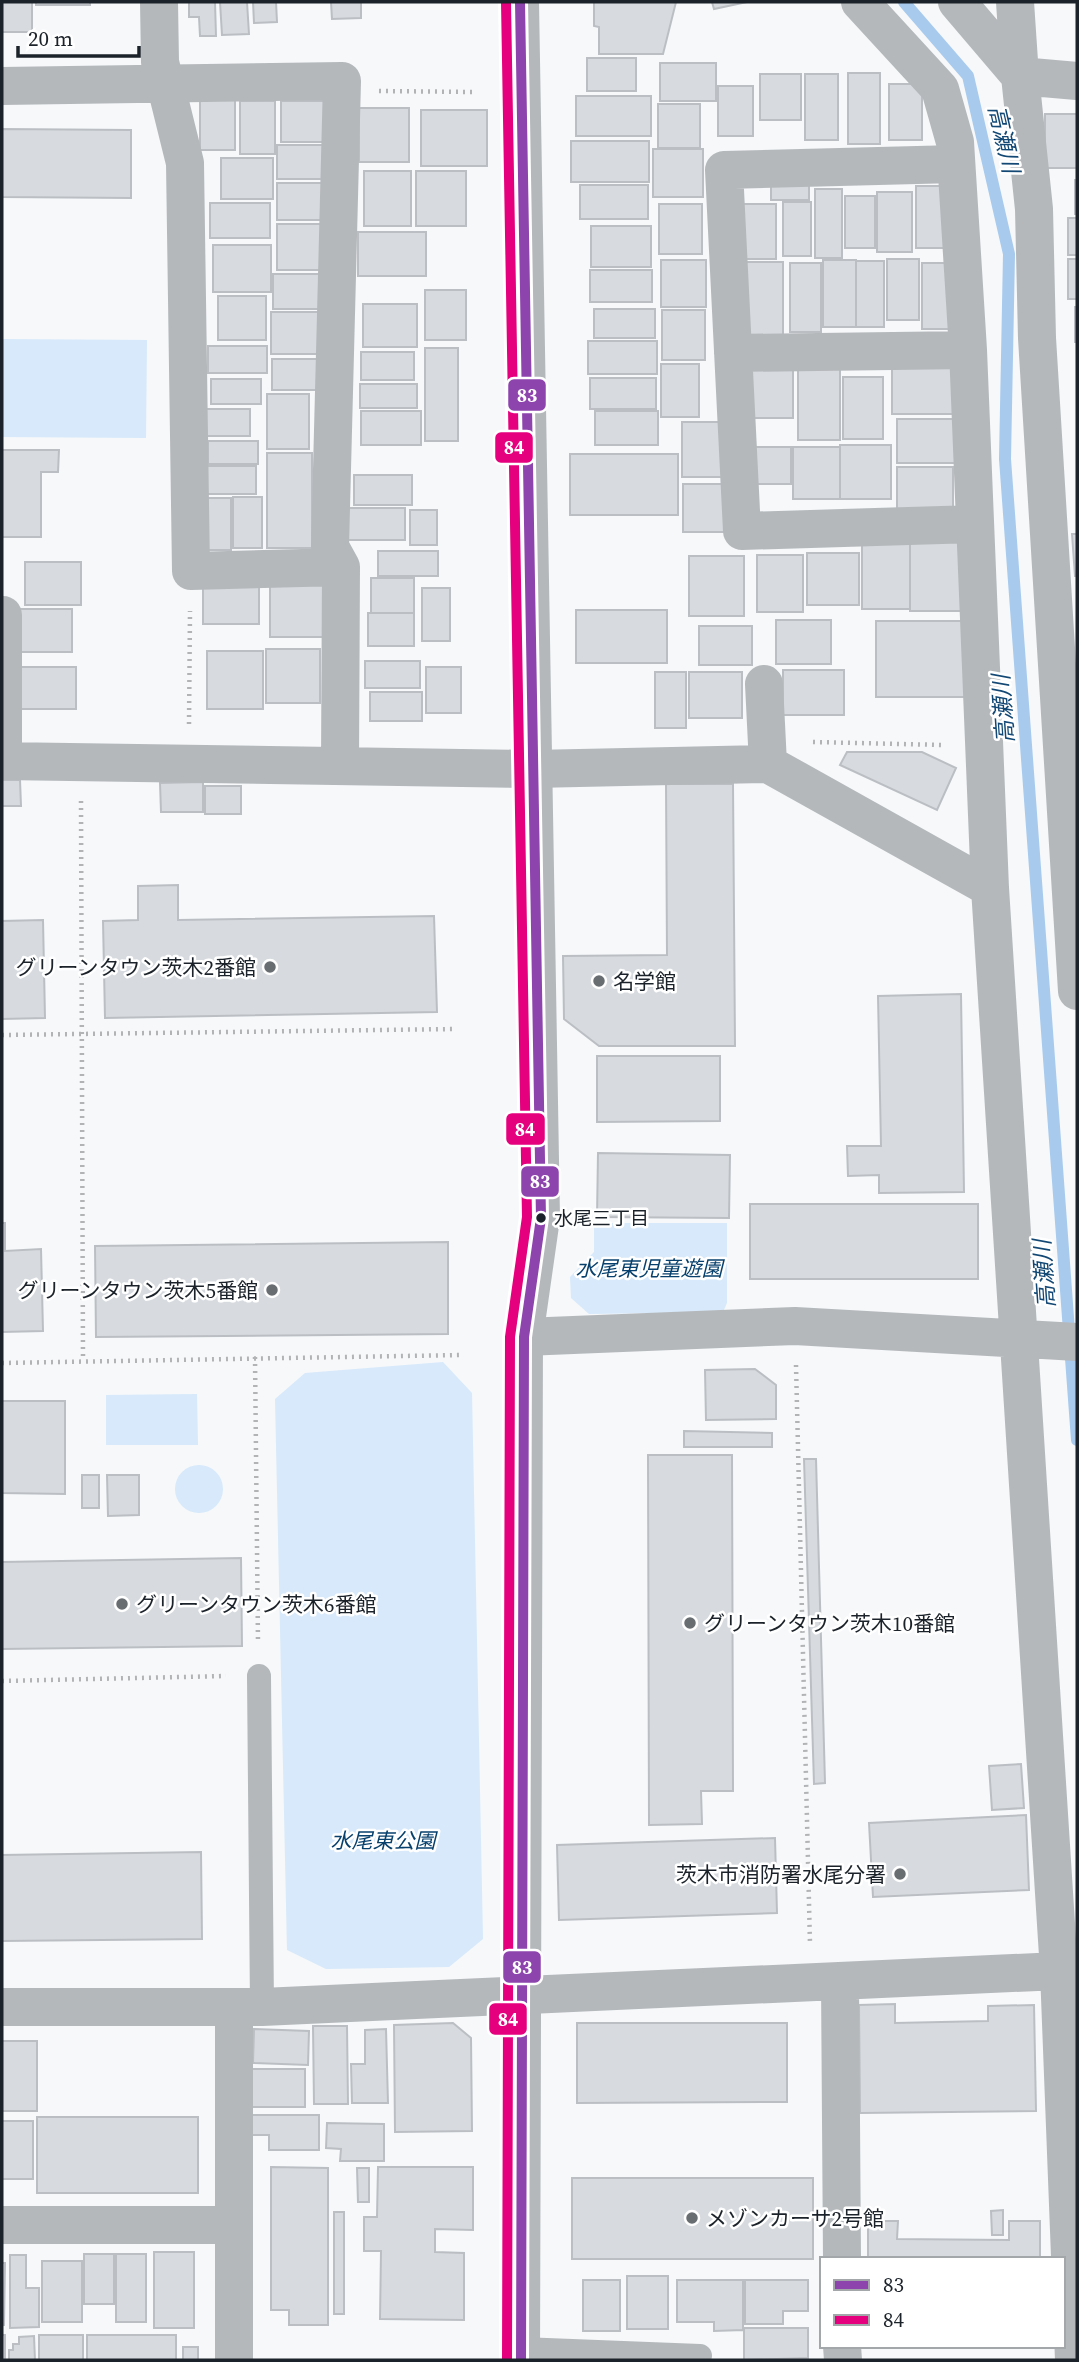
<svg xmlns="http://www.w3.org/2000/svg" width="1079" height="2362" font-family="'Source Serif 4','Noto Sans JP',serif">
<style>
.green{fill:#d7e9fa}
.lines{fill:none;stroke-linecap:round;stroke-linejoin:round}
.stream{stroke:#a8caed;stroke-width:12}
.building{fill:#d7dbdf;stroke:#bbbfc4;stroke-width:2}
.path{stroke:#b1b3b5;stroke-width:4.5;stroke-dasharray:2 5;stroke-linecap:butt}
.service{stroke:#b5b8bb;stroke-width:24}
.minor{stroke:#b5b8bb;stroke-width:38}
.tertiary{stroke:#b5b8bb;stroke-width:38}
.bus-1-casing{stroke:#fff;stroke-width:16}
.bus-2-casing{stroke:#fff;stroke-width:16}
.bus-1{stroke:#8e44ad;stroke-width:10}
.bus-2{stroke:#e5007d;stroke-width:10}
.poi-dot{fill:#686d72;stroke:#fff;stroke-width:2.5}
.bus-dot{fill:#1b2229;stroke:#fff;stroke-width:2.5}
.labels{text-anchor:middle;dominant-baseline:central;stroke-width:5;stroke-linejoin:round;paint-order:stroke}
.bus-label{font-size:19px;fill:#1b2229;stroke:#fff;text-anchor:start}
.poi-label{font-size:21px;fill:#1b2229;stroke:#fff;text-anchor:start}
.park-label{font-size:21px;font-style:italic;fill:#07406c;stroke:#fff}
.water-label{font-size:23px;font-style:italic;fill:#134875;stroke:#fff}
.line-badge{stroke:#fff;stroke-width:2.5}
.badge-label{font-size:19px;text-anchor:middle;font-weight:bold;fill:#fff}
</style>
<rect width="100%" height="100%" fill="#f6f8fa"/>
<path class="green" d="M2,339L147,340L146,438L2,437Z
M594,1223H727V1303L723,1312L589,1314L571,1298L570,1277L594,1252Z
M443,1362L472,1393L483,1939L449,1967L326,1969L287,1950L275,1399L305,1373Z
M197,1394L198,1445H106V1395Z
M175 1489a24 24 0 1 1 48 0a24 24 0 1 1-48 0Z"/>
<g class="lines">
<path class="stream" d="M904,2L968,76L1009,254L1005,459L1077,1440"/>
</g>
<path class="building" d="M2,2H32V32H2Z
M36,2H90V5H36Z
M189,2H215L216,36H200L199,17H189Z
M220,2H247L249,34L222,35Z
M253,2H276L277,22L254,23Z
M331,2H361V18L332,19Z
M594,2H676L663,54H599V27L594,26Z
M712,2H747L714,9Z
M587,58H636V91H587Z
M660,63H716V101H660Z
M848,73H880V144H848Z
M760,74H801V120H760Z
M805,74H838V140H805Z
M889,84H922V140H889Z
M718,86H753V136H718Z
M200,96H235V150H200Z
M576,96H651V136H576Z
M240,101H275V154H240Z
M281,101H326V142H281Z
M658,104H700V148H658Z
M359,108H409V162H359Z
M421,110H487V166H421Z
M1045,114H1077V168H1045Z
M2,129L131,130V198L2,197Z
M571,141H649V182H571Z
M277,145H326V179H277Z
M653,149H703V197H653Z
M221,158H273V199H221Z
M364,171H411V226H364Z
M416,171H466V226H416Z
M771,174H809V200H771Z
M1075,180H1077V214H1075Z
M277,183H322V220H277Z
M580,185H648V219H580Z
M916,186H947V248H916Z
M815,189H842V258H815Z
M877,192H912V252H877Z
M845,196H875V248H845Z
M783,202H811V256H783Z
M210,203H270V238H210Z
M659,204H702V254H659Z
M742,204H776V259H742Z
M1068,218H1077V255H1068Z
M277,224H326V270H277Z
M591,226H651V267H591Z
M358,232H426V276H358Z
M213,245H271V292H213Z
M887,259H919V320H887Z
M1068,259H1077V299H1068Z
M661,260H706V307H661Z
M823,260H856V327H823Z
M856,261H884V327H856Z
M744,262H783V335H744Z
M790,263H821V332H790Z
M922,263H953V329H922Z
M590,270H652V302H590Z
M273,274H325V309H273Z
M425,290H466V340H425Z
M218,296H266V340H218Z
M363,304H417V347H363Z
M1075,307H1077V342H1075Z
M594,309H655V338H594Z
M662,310H705V360H662Z
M271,312H325V354H271Z
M588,341H657V374H588Z
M208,346H267V373H208Z
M425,348H458V441H425Z
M361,352H414V380H361Z
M272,359H327V390H272Z
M661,364H699V417H661Z
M892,367H957V414H892Z
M798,369H840V440H798Z
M747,370H793V418H747Z
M843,377H883V439H843Z
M590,378H656V409H590Z
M211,379H261V404H211Z
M360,384H417V408H360Z
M267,394H309V449H267Z
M205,409H250V436H205Z
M361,411H421V445H361Z
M595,411H658V445H595Z
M897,419H966V463H897Z
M682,422H733V477H682Z
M208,441H258V464H208Z
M840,445H891V499H840Z
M745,447H791V484H745Z
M793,447H840V499H793Z
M2,450H59L58,472H41V537H2Z
M267,453H312V548H267Z
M570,454H678V515H570Z
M206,466H256V494H206Z
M897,467H953V514H897Z
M354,475H412V505H354Z
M683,484H734V532H683Z
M233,497H262V548H233Z
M204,498H231V550H204Z
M347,508H405V540H347Z
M410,510H437V545H410Z
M1072,534H1077V576H1075Z
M910,539H970V611H910Z
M862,543H910V609H862Z
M378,551H438V576H378Z
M807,553H859V605H807Z
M757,555H803V612H757Z
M689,556H744V616H689Z
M25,562H81V605H25Z
M371,578H414V613H371Z
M203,582H259V624H203Z
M270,585H327V637H270Z
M422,588H450V641H422Z
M17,609H72V652H17Z
M576,610H667V663H576Z
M368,613H414V646H368Z
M776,620H831V664H776Z
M876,621H966V697H876Z
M699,626H752V665H699Z
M266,649H320V703H266Z
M207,651H263V709H207Z
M365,661H420V688H365Z
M21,667H76V709H21Z
M426,667H461V713H426Z
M783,670H844V715H783Z
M655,672H686V728H655Z
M689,672H742V718H689Z
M370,692H422V721H370Z
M847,752H922L956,768L937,810L840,765Z
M2,780H20L21,806H2Z
M203,782V812H161L160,783Z
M666,784H733L735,1046H599L564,1019L563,956L667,955Z
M205,786H241V814H205Z
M178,885V920L434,916L437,1012L105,1018L103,921L138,920V886Z
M43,920L45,1018L2,1019V921Z
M961,994L964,1192L879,1193V1175L848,1176L847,1146H881L878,996Z
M597,1056H720V1121L597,1122Z
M598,1153L730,1155L729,1218L597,1217Z
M750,1204H978V1279H750Z
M2,1223H5V1251L41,1249L43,1331L2,1332Z
M448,1242V1334L96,1337L95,1246Z
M755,1369L776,1385V1419L706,1420L705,1370Z
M2,1401H65V1494L2,1493Z
M684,1431L772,1433V1447H684Z
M648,1455H732L733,1791H701L702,1824L649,1825Z
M804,1459H816L825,1783L814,1784Z
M82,1475H99V1508H82Z
M107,1475H139V1515L108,1516Z
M241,1558L242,1646L2,1649V1562Z
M1021,1764L1024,1808L992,1810L989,1766Z
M1026,1815L1029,1890L873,1897L869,1823Z
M775,1838L777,1913L559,1920L557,1845Z
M201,1852L202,1939L2,1941V1855Z
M895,2004V2023L988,2021V2006L1034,2005L1036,2111L860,2113L859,2005Z
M453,2023L471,2038L472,2131L395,2132L394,2025Z
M577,2023H787V2102L577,2103Z
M313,2026H347L348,2104H314Z
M254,2029L309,2031L308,2065L253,2063Z
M386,2029L388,2103H352L351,2064H365V2030Z
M2,2041H37V2111H2Z
M250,2069H305V2107H250Z
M250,2115H319V2150H269V2135H250Z
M37,2117H198V2193H37Z
M2,2121H33V2179H2Z
M327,2123L384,2124V2161H340L341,2149L326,2148Z
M271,2167L328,2168V2325H289V2310H271Z
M378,2167H473V2230L435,2229V2252L464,2253V2320L380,2319L381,2251H364V2217H377Z
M357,2168H369V2202H358Z
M572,2178H813V2259H572Z
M1003,2210V2235H992L991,2211Z
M334,2212H344V2314H334Z
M868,2221H898L897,2239L1009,2240V2221H1040V2259H868Z
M154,2252H194V2328H154Z
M84,2254H114V2304H84Z
M116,2254H146V2322H116Z
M10,2255H26V2288H39V2327L10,2328Z
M42,2261H82V2322H42Z
M2,2263H5L4,2325H2Z
M627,2276H668V2329H627Z
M583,2280H620V2331H583Z
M677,2280H743V2330L714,2331V2322H677Z
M745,2280H808V2311H783V2324H745Z
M744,2328H808V2358L744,2360Z
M2,2335H5V2360H2Z
M39,2335H83V2360H39Z
M87,2335H176V2360H87Z
M34,2336L35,2360H9V2350H13V2344H19V2337Z
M183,2347H198V2360H183Z"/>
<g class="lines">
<path class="path" d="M379,91L473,92
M189,724L190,611
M813,742L944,745
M81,801L83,1359
M2,1035L455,1029
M255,1357L258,1643
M2,1363L460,1355
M796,1365L810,1944
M2,1681L226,1676"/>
<path class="service" d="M259,1676L262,2007
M521,2349L700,2356"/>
<path class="minor" d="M159,2L160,62L185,163L191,571L341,567
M860,2L940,89L955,142L968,350L990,888L1059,1971L1074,2360
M957,2L1020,76L1034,209L1037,338L1077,991
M1015,2L1020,76L1077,81
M2,86L342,81L330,547L341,567L340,766
M956,164L724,170L742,531L975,524
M733,353L968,350
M3,615V761
M764,684L768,764
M2,761L533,769L768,764L990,888
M524,1337L795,1326L1077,1342
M840,1981L842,2259
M2,2007H262L1059,1971
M2,2225H234
M842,2346L843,2360
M234,2360V2007"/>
<path class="tertiary" d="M520,2L541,1218L524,1337L521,2360"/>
<g class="bus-1-casing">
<path id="bus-1" d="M520,2L541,1218L524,1337L521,2360"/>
</g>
<g class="bus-2-casing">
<path id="bus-2" d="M506,2L527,1217L510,1337L507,2360"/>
</g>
<use href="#bus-1" class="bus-1"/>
<use href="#bus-2" class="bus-2"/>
</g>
<g class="poi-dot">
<circle cx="270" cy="967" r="7"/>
<circle cx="599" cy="981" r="7"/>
<circle cx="272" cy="1290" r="7"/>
<circle cx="122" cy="1604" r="7"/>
<circle cx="690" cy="1623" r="7"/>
<circle cx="900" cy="1874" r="7"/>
<circle cx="692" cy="2218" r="7"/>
</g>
<circle class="bus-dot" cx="541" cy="1218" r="6"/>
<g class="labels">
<g class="bus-label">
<text x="554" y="1218">水尾三丁目</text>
</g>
<g class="poi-label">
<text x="256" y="967" text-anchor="end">グリーンタウン茨木2番館</text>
<text x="613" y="981">名学館</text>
<text x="258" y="1290" text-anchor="end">グリーンタウン茨木5番館</text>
<text x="136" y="1604">グリーンタウン茨木6番館</text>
<text x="704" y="1623">グリーンタウン茨木10番館</text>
<text x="886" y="1874" text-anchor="end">茨木市消防署水尾分署</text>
<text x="706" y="2218">メゾンカーサ2号館</text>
</g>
<g class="park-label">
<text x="649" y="1268">水尾東児童遊園</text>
<text x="383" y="1840">水尾東公園</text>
</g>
<g class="water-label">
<text transform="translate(1004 139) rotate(77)">高瀬川</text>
<text transform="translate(1003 709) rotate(-94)">高瀬川</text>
<text transform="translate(1044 1274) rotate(-94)">高瀬川</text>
</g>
</g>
<g class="line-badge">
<rect x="507" y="378" width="40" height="34" rx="7" fill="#8e44ad"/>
<rect x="494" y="431" width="40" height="33" rx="7" fill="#e5007d"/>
<rect x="505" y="1112" width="41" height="34" rx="7" fill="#e5007d"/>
<rect x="520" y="1165" width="40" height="33" rx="7" fill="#8e44ad"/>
<rect x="502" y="1950" width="40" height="34" rx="7" fill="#8e44ad"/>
<rect x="488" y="2002" width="40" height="34" rx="7" fill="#e5007d"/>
</g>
<g class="badge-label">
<text x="527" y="402">83</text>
<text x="514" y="454">84</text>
<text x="525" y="1136">84</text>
<text x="540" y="1188">83</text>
<text x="522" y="1974">83</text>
<text x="508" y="2026">84</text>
</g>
<rect width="1079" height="2362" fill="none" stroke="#1b2229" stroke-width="7"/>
<rect x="820" y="2257" width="245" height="91" fill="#ffffff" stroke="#a4a7a9" stroke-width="2"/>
<rect x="834" y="2280" width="35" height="10" fill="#8e44ad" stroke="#a4a7a9" stroke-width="2"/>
<text x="883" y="2292" font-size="21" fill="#1b2229">83</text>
<rect x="834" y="2315" width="35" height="10" fill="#e5007d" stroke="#a4a7a9" stroke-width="2"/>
<text x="883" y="2327" font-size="21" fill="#1b2229">84</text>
<path d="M18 46v10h121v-10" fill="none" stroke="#1b2229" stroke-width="3.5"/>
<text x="28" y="46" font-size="21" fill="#1b2229" stroke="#ffffff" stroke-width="5" paint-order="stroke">20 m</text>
</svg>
